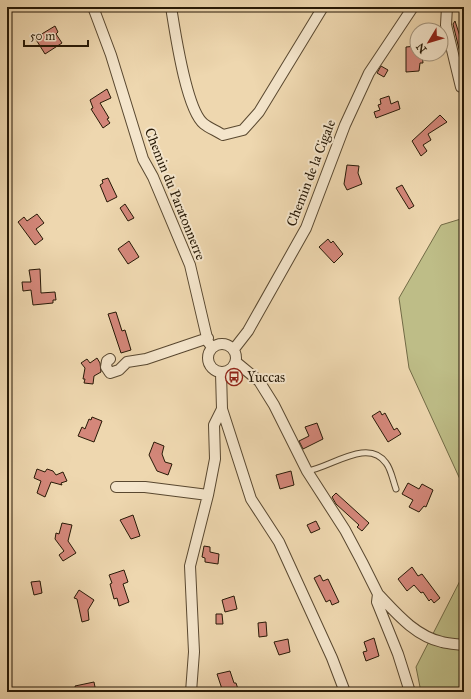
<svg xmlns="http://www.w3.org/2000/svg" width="471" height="699" font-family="'IM FELL Great Primer',serif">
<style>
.green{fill:#bebd87;stroke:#726b46}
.building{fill:#d4877a;stroke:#271906}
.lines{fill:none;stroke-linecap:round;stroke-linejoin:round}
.lane-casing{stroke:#594830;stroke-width:7}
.street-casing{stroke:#594830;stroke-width:12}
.lane{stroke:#f4e5cb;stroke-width:5}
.street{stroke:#f4e5cb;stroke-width:10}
.labels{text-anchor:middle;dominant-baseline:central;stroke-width:4;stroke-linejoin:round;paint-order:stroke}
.street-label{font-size:14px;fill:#271906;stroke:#f4e5cb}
.poi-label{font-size:14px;fill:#271906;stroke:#f4e5cb;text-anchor:start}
</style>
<rect width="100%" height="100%" fill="#eed7af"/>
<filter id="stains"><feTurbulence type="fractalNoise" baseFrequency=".005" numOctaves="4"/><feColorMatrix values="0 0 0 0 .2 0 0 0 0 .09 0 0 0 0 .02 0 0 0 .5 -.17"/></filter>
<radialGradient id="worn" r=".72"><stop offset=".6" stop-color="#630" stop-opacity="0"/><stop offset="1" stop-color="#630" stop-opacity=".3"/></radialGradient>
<path class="green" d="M464,218V488L409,368L399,298L441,225Z
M464,573V692H421L416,667Z"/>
<path class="building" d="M455,21L464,49L460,53L453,24Z
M55,26L58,32L56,34L62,43L45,54L35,38Z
M417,46V54H422L423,63H420L419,71L406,72V47Z
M381,66L388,70L384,77L377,73Z
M107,89L111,98L100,103L109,118L107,119L110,123L103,128L91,109L93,108L90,100Z
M389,96L391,104L398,101L400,109L376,118L374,112L380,110L378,105L381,104L380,99Z
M440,115L447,122L428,134L431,140L423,145L427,151L421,156L412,141Z
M347,165L359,166L358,173L362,184L347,190L344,184Z
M108,178L117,197L107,202L100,185L103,183L102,180Z
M402,185L414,206L409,209L396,188Z
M125,204L134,218L128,221L120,208Z
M37,214L44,223L36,229L43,239L35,245L18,222L24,217L27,221Z
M328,239L331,243L333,241L343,254L334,263L319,247Z
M129,241L139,257L128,264L118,249Z
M40,269L41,293L55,292L56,300H53V303L33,305L31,290L23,291L22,282H31L29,270Z
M116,312L122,331L125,330L131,350L121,353L108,314Z
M97,358L100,363L101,372L94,376L93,384L84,383L85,379H83L85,368L81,363L87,359L90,363Z
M380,411L382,415L385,413L394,430L397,428L401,434L388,442L372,416Z
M92,417L102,421L94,442L78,436L82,427L85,429L89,419L91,420Z
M317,423L323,439L303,449L299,441L309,436L305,427Z
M154,442L164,446L162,454L165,462L172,464L168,475L157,471L149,455Z
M37,469L45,472L47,469L53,471L56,475L63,472L67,481L61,483L62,485L51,482L45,497L37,493L41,481L34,478Z
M291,471L294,485L280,489L276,475Z
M408,483L419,489L422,484L433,490L426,507L424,506L419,512L409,507L413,500L402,494Z
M336,493L369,523L362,531L357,527L359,525L336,504L332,497Z
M133,515L140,536L131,539L120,520Z
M316,521L320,529L311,533L307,525Z
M62,523L72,525L68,541L76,553L63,561L59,555L64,551L55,539L56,533L59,534Z
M204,546L210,547V552L219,554L218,564L205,562V558L202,557Z
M412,567L418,576L422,574L440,598L434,603L431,599L429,601L423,592L421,593L414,585L407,591L398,579Z
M124,570L128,582L123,584L129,602L119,606L117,598L114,599L110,584L112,583L109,575Z
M320,575L323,581L328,579L339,602L332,605L330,600L326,602L314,578Z
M40,581L42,593L34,595L31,582Z
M79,590L94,600L88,610L89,620L82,622L77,599L74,598Z
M234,596L237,609L225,612L222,600Z
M216,614H222L223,624H216Z
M266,622L267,636L259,637L258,623Z
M374,638L379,656L366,661L363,652L367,651L364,642Z
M288,639L290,652L279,655L274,642Z
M230,671L234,683H236L239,692H223L217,674Z
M94,682L96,692H76L75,686Z"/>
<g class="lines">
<g class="lane-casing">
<path id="lane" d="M307,471C330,468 368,437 386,463C391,469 393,481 396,489"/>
</g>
<g class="street-casing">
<path id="street" d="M93,7L111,55L143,159L153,177L190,265L208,342L212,347
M171,7C175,31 186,110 204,124C209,128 217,131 223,135L243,130L259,112L323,7
M447,7L446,25L461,87
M208 358a14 14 0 1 1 28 0a14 14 0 1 1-28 0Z
M234,349L248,331L306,228L345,125L369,73L413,7
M110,359L107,361L106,367L110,373L119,370L127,362L146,359L208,338
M236,362L259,381L274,405L307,471L345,530L362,562L378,594L377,602L398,654L410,692
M222,409L251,499L279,542L332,658L345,692
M116,487H145L208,495
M378,594C396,613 415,636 442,642C449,644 457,644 464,645
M191,692L194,652L190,566L208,495L215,459L214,425L222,409L221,373"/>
</g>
<use href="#lane" class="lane"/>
<use href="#street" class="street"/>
</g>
<defs>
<g id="bus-ring" transform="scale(0.9)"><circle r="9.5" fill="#f4e5cb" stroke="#8f2418" stroke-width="1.5"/><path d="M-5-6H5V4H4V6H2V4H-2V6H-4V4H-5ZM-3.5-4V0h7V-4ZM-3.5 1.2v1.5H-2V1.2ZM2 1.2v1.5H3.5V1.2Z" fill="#8f2418"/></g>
</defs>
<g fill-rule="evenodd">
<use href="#bus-ring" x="234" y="377"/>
</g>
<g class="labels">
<g class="street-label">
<text transform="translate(311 173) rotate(-69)">Chemin de la Cigale</text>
<text transform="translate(175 194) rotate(68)">Chemin du Paratonnerre</text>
</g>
<g class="poi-label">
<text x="247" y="377">Yuccas</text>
</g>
</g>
<rect width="471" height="699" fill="none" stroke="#eed7af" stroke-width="24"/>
<rect x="8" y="8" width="455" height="683" fill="none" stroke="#271906" stroke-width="2"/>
<rect x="12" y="12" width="447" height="675" fill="none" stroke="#271906"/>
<g transform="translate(429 42) rotate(232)"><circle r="19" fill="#f4e5cb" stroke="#a2937c"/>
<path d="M0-3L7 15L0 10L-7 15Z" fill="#8f2418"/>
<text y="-6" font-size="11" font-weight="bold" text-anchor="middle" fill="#271906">N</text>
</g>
<path d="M24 40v6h64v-6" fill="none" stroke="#271906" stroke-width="2"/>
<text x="30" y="40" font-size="12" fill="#271906" stroke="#f4e5cb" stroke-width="3" paint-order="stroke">50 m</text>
<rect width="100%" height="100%" filter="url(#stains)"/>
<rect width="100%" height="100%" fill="url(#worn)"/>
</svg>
